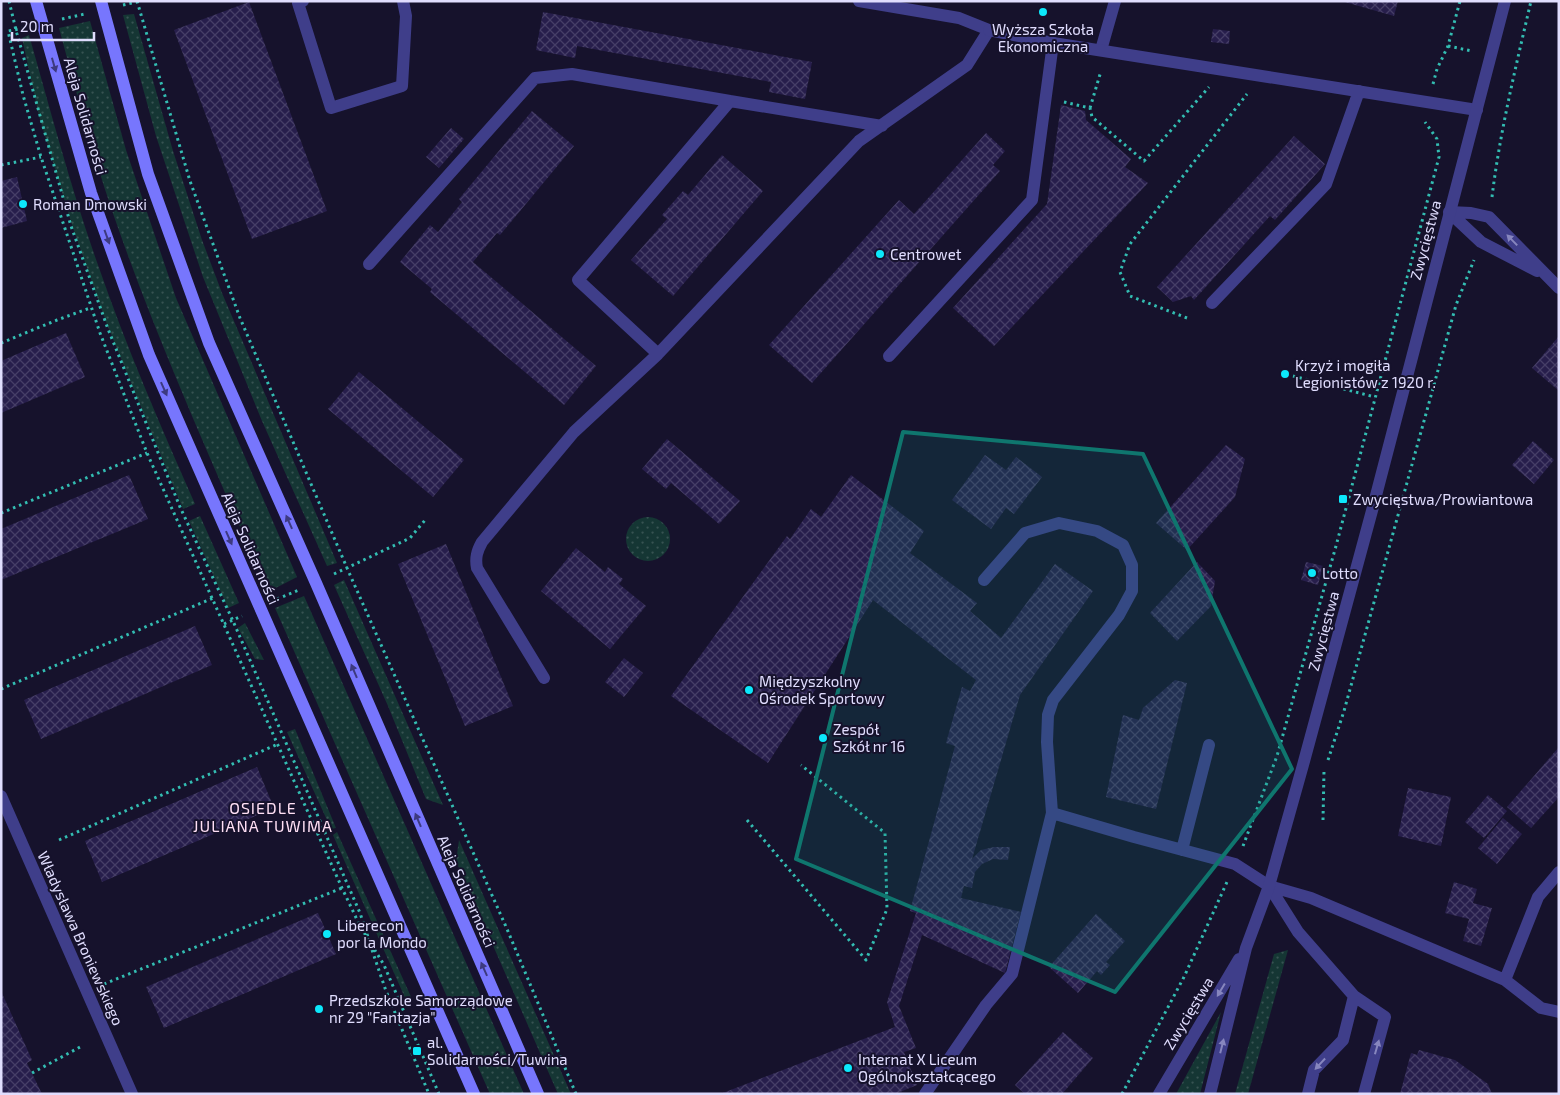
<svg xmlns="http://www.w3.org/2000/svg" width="1560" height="1095" font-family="'Exo 2',sans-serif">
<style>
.grass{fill:url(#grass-dots)}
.building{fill:url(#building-cross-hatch)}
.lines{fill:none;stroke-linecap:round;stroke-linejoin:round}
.path{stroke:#33bdb2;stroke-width:3;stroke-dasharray:2.5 4;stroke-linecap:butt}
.service{stroke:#3f3e8a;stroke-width:12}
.minor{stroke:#3f3e8a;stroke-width:12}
.tertiary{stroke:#3f3e8a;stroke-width:12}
.secondary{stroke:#7776fd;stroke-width:12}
.oneway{fill:#3d3a80}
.oneway2{fill:#8786be}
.marked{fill:#0f766e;fill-opacity:0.2;stroke:#0f766e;stroke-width:4;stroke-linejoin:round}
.poi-dot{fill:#0ce8fb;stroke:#16122c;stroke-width:2}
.labels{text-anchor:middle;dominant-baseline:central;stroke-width:4;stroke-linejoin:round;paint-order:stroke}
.poi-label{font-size:15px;fill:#e0ddfe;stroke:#16122c;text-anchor:start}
.street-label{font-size:15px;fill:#e0ddfe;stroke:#16122c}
.neighbourhood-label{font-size:16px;letter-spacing:1px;fill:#fedff4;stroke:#16122c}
</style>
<defs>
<pattern id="grass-dots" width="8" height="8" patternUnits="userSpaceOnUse" patternTransform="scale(1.25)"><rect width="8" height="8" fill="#153634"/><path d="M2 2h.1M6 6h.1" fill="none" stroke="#375352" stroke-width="1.8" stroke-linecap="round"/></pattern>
<pattern id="building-cross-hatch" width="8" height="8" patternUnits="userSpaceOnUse" patternTransform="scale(1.25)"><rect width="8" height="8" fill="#271e4c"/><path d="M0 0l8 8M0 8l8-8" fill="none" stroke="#463e67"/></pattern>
</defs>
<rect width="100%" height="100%" fill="#16122c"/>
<path class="grass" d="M134,14L173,151L202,240L222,293L337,563L327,566L262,421L203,277L156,136L123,15Z
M90,21L126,150L176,298L297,577L268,592C218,475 165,359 122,239C97,170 78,99 59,28Z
M29,35C51,112 71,189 98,265C126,346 160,425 195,504L183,509L106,322L72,225L39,116L22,38Z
M200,516L239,603L228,608L189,521Z
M626 539a22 22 0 1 1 44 0a22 22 0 1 1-44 0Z
M344,580L443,805L426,799L388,706L334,585Z
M304,596L524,1094H490L275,608Z
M245,623L264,660L255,659L238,628Z
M295,729L336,828L331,829L287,732Z
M337,832L412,999L406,1000L333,835Z
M459,840L571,1094H558L456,861Z
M1288,950L1248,1094H1235L1274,954Z
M1221,1012L1200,1094H1176Z"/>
<path class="building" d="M1341,1H1398L1394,16Z
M249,2L327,211L252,239L174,30Z
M543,12L812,62L805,99L769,92L771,82L577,46L575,58L536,50Z
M1213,29L1230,31L1229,44L1211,42Z
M1061,105L1085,111L1086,120L1131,159L1125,167L1148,183L994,346L953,308L1047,204Z
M532,111L574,146L500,235L497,233L473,262L596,366L564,405L430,292L432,289L400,262L430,225L438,232L462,202L459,199Z
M451,128L464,139L439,168L426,157Z
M986,133L1005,151L993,165L1000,171L812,383L769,345L899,200L914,214Z
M1294,136L1325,164L1275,220L1270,216L1194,300L1191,296L1173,302L1157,287Z
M722,155L763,191L673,296L631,260L667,219L662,215L683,191L688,195Z
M17,177L27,221L1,228V181Z
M66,333L85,377L1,413V361Z
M1559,336V391L1532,368Z
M359,372L464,460L433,497L328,409Z
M667,439L740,501L719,524L671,483L666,489L642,469Z
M1533,441L1554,460L1534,484L1512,465Z
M1226,445L1245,459L1235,497L1187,550L1156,523Z
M985,455L1006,470L1016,457L1042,477L1014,514L1006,508L991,529L952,500Z
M129,475L148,519L1,580V529Z
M851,475L924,531L910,553L977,603L970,611L1001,638L1055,564L1093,591L1020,695L972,859L981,850L994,847H1010L1008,860L993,859L982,864L975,872L972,888L964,886L961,898L1021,912L1005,973L922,935L899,1006L916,1048L904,1052L917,1085L895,1094H720L895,1027L887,1002L916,913L910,911L955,746L946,743L962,687L970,691L976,680L873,600L768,763L671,696L787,536L790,539L811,509L821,517Z
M446,544L513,706L465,726L398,564Z
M576,548L605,572L608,567L623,579L619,584L646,606L610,649L541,591Z
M1197,562L1215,581L1211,606L1177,641L1150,613Z
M1306,562L1323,566L1318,585L1301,580Z
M195,626L212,665L41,739L24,700Z
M624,658L643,673L624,697L605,682Z
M1175,680L1187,683L1156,809L1106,797L1123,715L1139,720L1143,708Z
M1559,747V797L1531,828L1507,807Z
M257,767L274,808L102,882L85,841Z
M1408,788L1451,797L1441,846L1398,836Z
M1488,795L1507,811L1484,838L1465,822Z
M1503,818L1522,834L1497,864L1478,848Z
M1454,882L1477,889L1473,903L1492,908L1481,946L1463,941L1469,919L1445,913Z
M318,913L336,954L164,1028L146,987Z
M1096,914L1125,941L1106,962L1110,965L1101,975L1097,971L1078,993L1049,967Z
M1,991L32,1060L27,1063L42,1094H1Z
M1063,1032L1093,1058L1062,1094H1025L1015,1085Z
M1419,1050L1455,1060L1488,1084L1492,1094H1400L1411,1053L1417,1055Z"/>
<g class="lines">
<path class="path" d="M9,1L16,30L71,226L108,329L180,507L233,621L360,913L368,937
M137,1L190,181L240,318L347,568L507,929L576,1094
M123,5L137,2
M62,19L85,14
M24,28L8,31L23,95L41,157L100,333L147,453L342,888L360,926L384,965L439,1094
M1448,46L1472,51
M1433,84L1437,69L1448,46L1460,1
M1064,102L1090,108L1092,117L1144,161L1209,87
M1090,108L1101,71
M1,165L41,157
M1492,197C1500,131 1516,66 1531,1
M1187,318L1130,296L1120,272L1130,244L1247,94
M1,343L57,320L90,308
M1293,376L1375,397
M1,513L147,453
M334,574L410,538L426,519
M277,599L299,590
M224,624L242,616
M1,689L213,598
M1328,760L1344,711L1456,305L1474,260
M747,820L866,960L887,909L885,833L801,765
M1323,820L1324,771
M59,840L278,744
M1243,846L1277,756L1336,546L1439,157L1437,139L1425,122
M372,950L386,991L429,1094
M104,984L342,888
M32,1073L82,1046
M1122,1094L1184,977L1227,882"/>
<path class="service" d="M303,1L298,3L331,108L402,86L406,16L403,1
M1101,50L1115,1
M369,264L535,78L572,74L730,101
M658,354L578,280L730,101L882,126
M889,356L1032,200L1053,43
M544,678L477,568C475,558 477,551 482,542L574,432L658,354L859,141L967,65L989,30L959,18L859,1
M1052,813L1134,837L1235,864L1269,886L1311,898L1505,980L1541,1008L1559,1012
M1182,850L1209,745
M1269,886L1298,932L1354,996L1343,1040L1314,1070L1308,1094
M1505,980L1538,897L1559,872
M1354,996L1385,1017L1364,1094
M925,1094L986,1005L1012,974L1052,813L1047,742L1048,715L1053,700L1119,615L1132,591V565L1123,545L1097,531L1059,523L1025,533L984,580"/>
<path class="minor" d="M989,30L1053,43L1477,110
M1449,212L1471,213L1489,217L1559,288
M1449,212L1481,242L1537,271
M1212,303L1326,184L1359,91
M1,796L132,1094"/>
<path class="tertiary" d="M1159,1094L1239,959
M1210,1094L1246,948L1269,886L1303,765L1373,507L1505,1"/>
<path class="secondary" d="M36,1L91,193L149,355L474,1094
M101,1L148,174L209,343L316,583L538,1094"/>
</g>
<defs><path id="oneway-solid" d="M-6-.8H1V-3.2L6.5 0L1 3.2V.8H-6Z" transform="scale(1.25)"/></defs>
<g class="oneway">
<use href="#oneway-solid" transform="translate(54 65) rotate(74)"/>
<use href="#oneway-solid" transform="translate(107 237) rotate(70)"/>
<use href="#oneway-solid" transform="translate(164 389) rotate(66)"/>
<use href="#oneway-solid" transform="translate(289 522) rotate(-114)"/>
<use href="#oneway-solid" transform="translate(229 538) rotate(66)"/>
<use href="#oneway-solid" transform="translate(354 671) rotate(-113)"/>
<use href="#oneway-solid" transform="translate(418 820) rotate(-113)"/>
<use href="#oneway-solid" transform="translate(484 969) rotate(-114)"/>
</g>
<g class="oneway2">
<use href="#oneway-solid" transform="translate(1512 240) rotate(-134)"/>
<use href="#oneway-solid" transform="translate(1221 990) rotate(121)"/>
<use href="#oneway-solid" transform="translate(1222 1046) rotate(-76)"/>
<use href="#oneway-solid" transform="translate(1377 1047) rotate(-74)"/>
<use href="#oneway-solid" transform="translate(1320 1064) rotate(133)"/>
</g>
<path class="marked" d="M903,432L1143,454L1292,769L1115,992L796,859Z"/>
<g class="poi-dot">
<circle cx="1043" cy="12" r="5"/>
<circle cx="23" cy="204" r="5"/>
<circle cx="880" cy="254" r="5"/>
<circle cx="1285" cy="374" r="5"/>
<rect x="1338" y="494" width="10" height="10" rx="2.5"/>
<circle cx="1312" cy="573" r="5"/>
<circle cx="749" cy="690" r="5"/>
<circle cx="823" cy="738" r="5"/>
<circle cx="327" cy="934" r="5"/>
<circle cx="319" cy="1009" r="5"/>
<rect x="412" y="1046" width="10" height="10" rx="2.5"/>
<circle cx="848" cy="1068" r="5"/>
</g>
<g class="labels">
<g class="poi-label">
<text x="1043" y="29" text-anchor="middle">Wyższa Szkoła<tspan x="1043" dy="17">Ekonomiczna</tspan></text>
<text x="33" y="204">Roman Dmowski</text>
<text x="890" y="254">Centrowet</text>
<text x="1295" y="365">Krzyż i mogiła<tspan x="1295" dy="17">Legionistów z 1920 r.</tspan></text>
<text x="1353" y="499">Zwycięstwa/Prowiantowa</text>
<text x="1322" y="573">Lotto</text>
<text x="759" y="681">Międzyszkolny<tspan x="759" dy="17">Ośrodek Sportowy</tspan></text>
<text x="833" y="729">Zespół<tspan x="833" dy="17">Szkół nr 16</tspan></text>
<text x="337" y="925">Liberecon<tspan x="337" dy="17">por la Mondo</tspan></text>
<text x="329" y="1000">Przedszkole Samorządowe<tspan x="329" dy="17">nr 29 "Fantazja"</tspan></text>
<text x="427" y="1042">al.<tspan x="427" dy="17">Solidarności/Tuwina</tspan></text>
<text x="858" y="1059">Internat X Liceum<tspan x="858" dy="17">Ogólnokształcącego</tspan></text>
</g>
<g class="street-label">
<text transform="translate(86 116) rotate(74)">Aleja Solidarności</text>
<text transform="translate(1425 240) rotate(-75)">Zwycięstwa</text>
<text transform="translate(251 548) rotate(66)">Aleja Solidarności</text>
<text transform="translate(1323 631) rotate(-75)">Zwycięstwa</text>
<text transform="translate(467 891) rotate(66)">Aleja Solidarności</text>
<text transform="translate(81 938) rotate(66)">Władysława Broniewskiego</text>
<text transform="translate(1188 1013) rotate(-59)">Zwycięstwa</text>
</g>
<g class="neighbourhood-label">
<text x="263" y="807">OSIEDLE<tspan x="263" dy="18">JULIANA TUWIMA</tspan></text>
</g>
</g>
<rect width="1560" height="1095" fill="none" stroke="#e0ddfe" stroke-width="5"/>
<path d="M12 32v8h82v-8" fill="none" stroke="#e0ddfe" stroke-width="2.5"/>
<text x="20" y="32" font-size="15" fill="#e0ddfe" stroke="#16122c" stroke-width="4" paint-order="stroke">20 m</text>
</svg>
